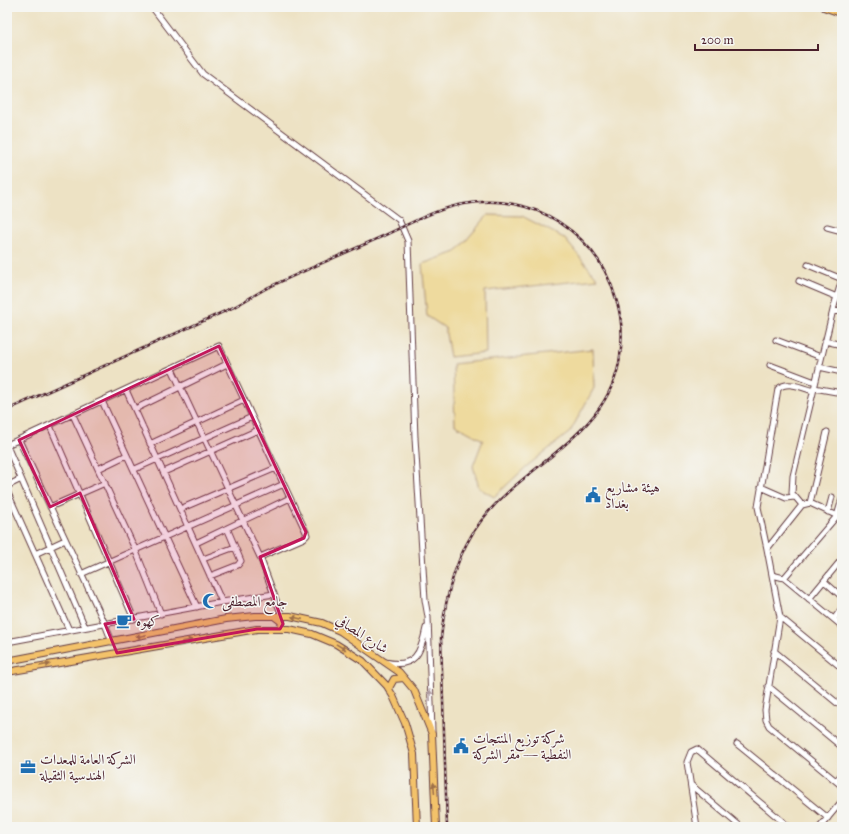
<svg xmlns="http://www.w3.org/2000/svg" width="849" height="834" font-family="'IM FELL Great Primer',Amiri,serif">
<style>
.sand{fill:#eeda9e;stroke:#9c7c64}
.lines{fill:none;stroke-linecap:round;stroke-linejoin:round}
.minor-casing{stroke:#623c42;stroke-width:7}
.major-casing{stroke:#623c42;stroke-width:8}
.highway-casing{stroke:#623c42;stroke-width:9}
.minor{stroke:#fff;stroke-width:5}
.major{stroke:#f3c26a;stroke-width:6}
.highway{stroke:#f3c26a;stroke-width:7}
.rail-casing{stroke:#4a1f2b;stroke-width:2.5}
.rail{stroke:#f6f6f2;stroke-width:1;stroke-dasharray:3;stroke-linecap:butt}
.oneway{fill:#9e704a}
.oneway2{fill:#ae9aa0}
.marked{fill:#c2185b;fill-opacity:0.2;stroke:#c2185b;stroke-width:3;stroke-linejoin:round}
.labels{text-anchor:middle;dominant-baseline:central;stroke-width:3;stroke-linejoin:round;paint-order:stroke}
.poi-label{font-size:14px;fill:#4a1f2b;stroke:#f6f6f2;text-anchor:start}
.street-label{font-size:14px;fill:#4a1f2b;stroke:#f6f6f2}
</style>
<rect width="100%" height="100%" fill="#f6f6f2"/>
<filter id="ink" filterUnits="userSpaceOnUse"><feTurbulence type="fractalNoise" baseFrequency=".025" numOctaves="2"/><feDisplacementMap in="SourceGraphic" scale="8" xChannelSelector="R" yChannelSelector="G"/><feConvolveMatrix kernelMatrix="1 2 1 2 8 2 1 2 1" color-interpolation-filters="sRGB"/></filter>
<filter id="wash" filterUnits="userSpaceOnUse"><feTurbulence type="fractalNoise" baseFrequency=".012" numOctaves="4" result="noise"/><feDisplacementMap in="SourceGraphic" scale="16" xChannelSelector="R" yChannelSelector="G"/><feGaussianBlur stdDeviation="0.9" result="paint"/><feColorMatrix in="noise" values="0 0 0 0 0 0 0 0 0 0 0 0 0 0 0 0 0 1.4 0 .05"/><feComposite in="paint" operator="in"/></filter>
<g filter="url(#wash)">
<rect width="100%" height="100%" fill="#ede2c4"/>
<path class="sand" d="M488,215L522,216L564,238L598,279L485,291L486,353L450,357L445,328L427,316L422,264L456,252Z
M593,349L594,388L570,432L527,466L494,497L479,488L473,466L483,440L455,425L453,364Z"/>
</g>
<g filter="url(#ink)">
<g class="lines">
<g class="minor-casing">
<path id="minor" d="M152,7L203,74L399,220L408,241L415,438L425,600L428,617L432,731
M827,227L842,231
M799,281L837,297
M833,310L842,312
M776,340L821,357
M825,341L842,345
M770,365L815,382
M819,367L842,372
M172,369L260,557L282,616
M814,388L842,393
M126,390L222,602
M102,401L197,607
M135,409L227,364
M73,415L135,549L161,614
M50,426L134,619
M19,440L105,624L112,642
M150,444L244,400
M7,445L219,346L306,532L307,535L304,538L260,557
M7,446L85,627
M98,469L127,455
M135,469L252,417
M164,472L258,430
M7,486L21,479
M761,487L786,498L794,497
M7,491L69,630
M810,503L827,432
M802,505L792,493L793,476L833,310L842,279L808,265
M50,507L105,483
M180,509L276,468
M828,512L832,497
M842,518L810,503L802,505L767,549L780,617L765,710L766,720L769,726L842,786
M196,543L290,498
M767,549L758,507L778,389C787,380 803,388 813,391
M35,554L65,540
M203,559L235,547
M81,574L284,484
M772,575L784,578L837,516L842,499
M210,576L238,565L241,561L227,528
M784,578L842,626
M824,581L842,597
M809,599L842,559
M780,617L842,668
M834,619L842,608
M7,642L222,602L274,594
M774,651L842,707
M385,662C415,669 421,653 426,628
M768,686L842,747
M737,744L828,818
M836,781L842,774
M691,785L741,827
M697,827L687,762L691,752L697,749L789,827
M820,827L842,801"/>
</g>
<g class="major-casing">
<path id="major" d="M274,616L282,622L280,629
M7,661L226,619L255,616H290L322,623L340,631L399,672L414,690L432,734L436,827
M7,672L257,629H289L312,634L336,644L363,661L387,686L393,696L405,723L414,754L417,827
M389,688L394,679L404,678"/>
</g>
<g class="highway-casing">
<path id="highway" d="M825,7L842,13"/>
</g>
<use href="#minor" class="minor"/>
<use href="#major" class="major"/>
<use href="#highway" class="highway"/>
<g class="rail-casing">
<path id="rail" d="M7,410L234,307C245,301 256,294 267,288C305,270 343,254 381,237C408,225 434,209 464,204C497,198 531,204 559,222C587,240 607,267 616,299C623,320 623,341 619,363C604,438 523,465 481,521C456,554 445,598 441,638L447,827"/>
</g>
<use href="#rail" class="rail"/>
</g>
<defs><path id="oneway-solid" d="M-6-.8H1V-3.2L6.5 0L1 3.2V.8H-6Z"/></defs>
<g class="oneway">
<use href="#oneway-solid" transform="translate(297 618) rotate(-167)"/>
<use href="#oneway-solid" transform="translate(141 636) rotate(169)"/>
<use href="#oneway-solid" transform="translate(187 641) rotate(-10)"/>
<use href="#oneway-solid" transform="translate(341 647) rotate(31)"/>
<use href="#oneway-solid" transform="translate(45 665) rotate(-10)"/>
<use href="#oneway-solid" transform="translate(434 788) rotate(-94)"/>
</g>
<use class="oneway2" href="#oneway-solid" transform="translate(430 695) rotate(-92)"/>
</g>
<path class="marked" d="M219,346L306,532L304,538L260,557L283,624L280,629H257L117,653L105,624L134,619L80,493L50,507L19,440Z"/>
<defs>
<g id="civic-bare" transform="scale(1.2)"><path d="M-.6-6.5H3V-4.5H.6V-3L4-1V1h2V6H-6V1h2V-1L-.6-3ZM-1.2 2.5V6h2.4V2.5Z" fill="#1f6fb2" stroke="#f6f6f2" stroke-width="2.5" paint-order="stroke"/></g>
<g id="mosque-bare" transform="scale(1.2)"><path d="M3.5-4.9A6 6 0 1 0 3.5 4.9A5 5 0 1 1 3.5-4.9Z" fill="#1f6fb2" stroke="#f6f6f2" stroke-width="2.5" paint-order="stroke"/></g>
<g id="cafe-bare" transform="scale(1.2)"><path d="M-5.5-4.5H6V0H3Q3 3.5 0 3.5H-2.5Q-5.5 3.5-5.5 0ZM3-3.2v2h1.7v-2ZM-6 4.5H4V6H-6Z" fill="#1f6fb2" stroke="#f6f6f2" stroke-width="2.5" paint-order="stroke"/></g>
<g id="office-bare" transform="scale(1.2)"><path d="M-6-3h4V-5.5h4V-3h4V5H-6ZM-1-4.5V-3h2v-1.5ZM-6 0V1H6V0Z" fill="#1f6fb2" stroke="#f6f6f2" stroke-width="2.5" paint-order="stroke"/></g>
</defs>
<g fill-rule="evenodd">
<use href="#civic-bare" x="593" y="495"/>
<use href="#mosque-bare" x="210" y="601"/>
<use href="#cafe-bare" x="124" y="621"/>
<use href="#civic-bare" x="461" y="746"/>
<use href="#office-bare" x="28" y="767"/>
</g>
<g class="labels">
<g class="poi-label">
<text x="605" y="487">هيئة مشاريع<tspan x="605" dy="16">بغداد</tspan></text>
<text x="222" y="601">جامع المصطفى</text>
<text x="136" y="621">كهوه</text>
<text x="473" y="738">شركة توزيع المنتجات<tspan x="473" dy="16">النفطية — مقر الشركة</tspan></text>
<text x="40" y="759">الشركة العامة للمعدات<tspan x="40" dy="16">الهندسية الثقيلة</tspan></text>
</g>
<g class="street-label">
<text transform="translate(362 634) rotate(33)">شارع المصافي</text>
</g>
</g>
<rect width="849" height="834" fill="none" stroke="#f6f6f2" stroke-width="24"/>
<path d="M695 44v6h123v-6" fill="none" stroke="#4a1f2b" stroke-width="2"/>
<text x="701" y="44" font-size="12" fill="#4a1f2b" stroke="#f6f6f2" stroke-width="3" paint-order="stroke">200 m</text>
</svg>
